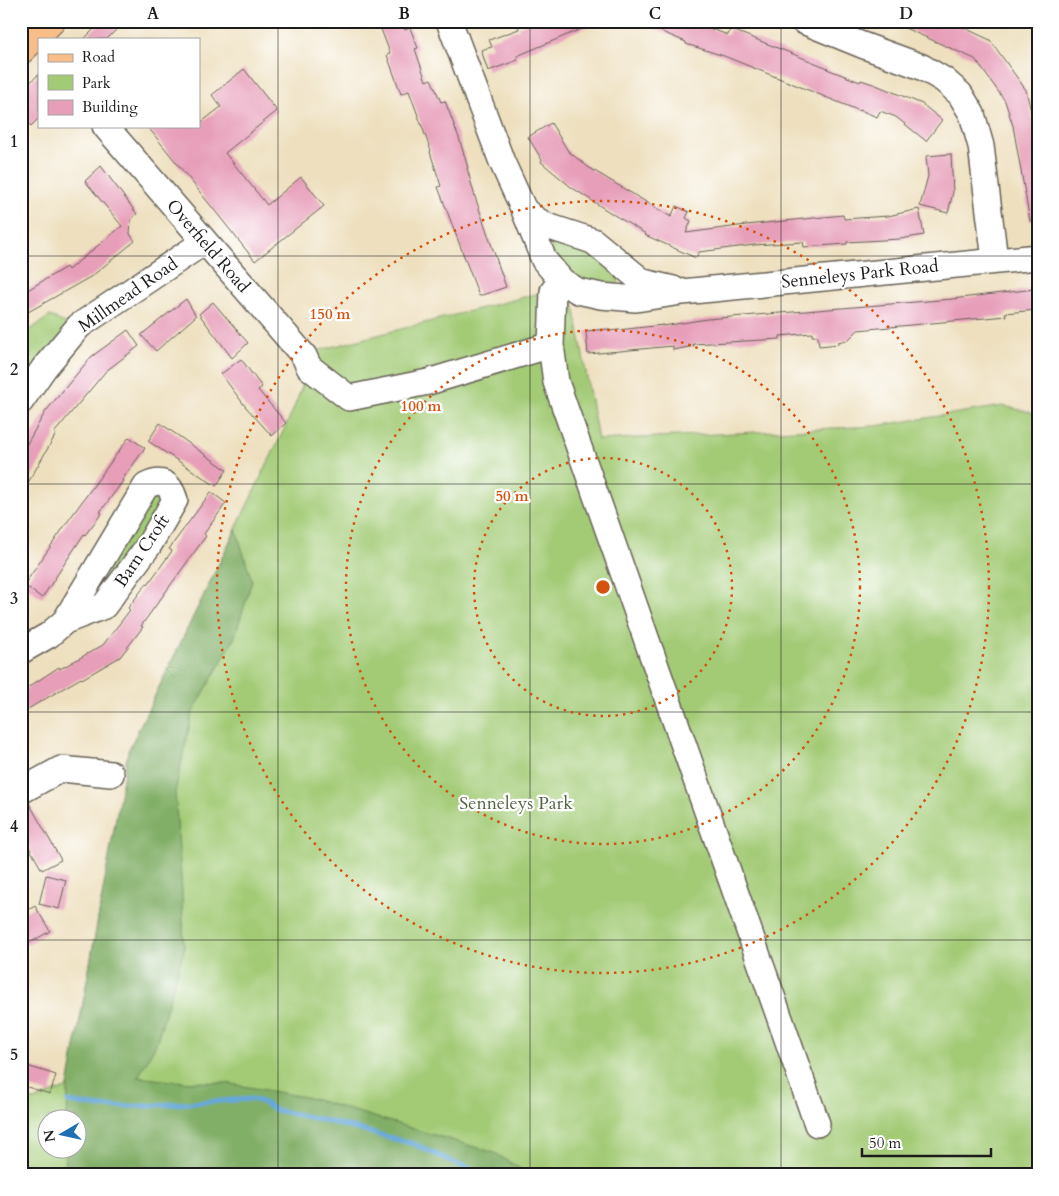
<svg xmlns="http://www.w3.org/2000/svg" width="1059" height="1196" font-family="Cardo,serif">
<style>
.green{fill:#a3cb76;stroke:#607449;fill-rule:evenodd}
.forest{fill:#82af67;stroke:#4f6642}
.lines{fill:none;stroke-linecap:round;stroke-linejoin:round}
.stream{stroke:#66a8da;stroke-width:5}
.building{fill:#e79eb9}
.minor-casing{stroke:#666155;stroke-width:28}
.major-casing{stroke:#666155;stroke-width:30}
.minor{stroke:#fff;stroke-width:25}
.major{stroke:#f8bd89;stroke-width:28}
.grid{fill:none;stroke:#1c1c1c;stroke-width:1;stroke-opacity:0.55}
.ring{fill:none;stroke:#d4530e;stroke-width:2.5;stroke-dasharray:2.5 5}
.labels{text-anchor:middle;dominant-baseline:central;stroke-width:4.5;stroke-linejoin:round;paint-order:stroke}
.street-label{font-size:18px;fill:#1c1c1c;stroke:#fff}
.park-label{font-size:18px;fill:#526240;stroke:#fff}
.centre{fill:#d4530e;stroke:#fff;stroke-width:2.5}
.ring-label{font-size:15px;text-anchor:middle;font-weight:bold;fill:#d4530e;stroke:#fff;stroke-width:4.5;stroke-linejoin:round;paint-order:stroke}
.neatline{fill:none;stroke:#1c1c1c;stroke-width:2}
.grid-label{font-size:16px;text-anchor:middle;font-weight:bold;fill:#1c1c1c}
</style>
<rect width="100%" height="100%" fill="#fff"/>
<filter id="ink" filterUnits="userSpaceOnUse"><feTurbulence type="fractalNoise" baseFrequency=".02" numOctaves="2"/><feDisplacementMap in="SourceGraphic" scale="10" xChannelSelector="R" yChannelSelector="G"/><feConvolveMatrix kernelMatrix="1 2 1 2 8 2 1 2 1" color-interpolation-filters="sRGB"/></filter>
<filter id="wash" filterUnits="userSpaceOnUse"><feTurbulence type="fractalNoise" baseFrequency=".0096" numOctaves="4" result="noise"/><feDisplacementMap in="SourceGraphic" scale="20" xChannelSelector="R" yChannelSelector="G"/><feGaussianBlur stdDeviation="1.12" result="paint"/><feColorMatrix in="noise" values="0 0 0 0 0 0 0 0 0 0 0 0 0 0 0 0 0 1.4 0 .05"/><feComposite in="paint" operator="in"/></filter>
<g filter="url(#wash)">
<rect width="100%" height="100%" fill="#eee0bf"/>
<path class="green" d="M564,236L615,268L619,281L615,288L581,287L548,247L553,239Z
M555,289L574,305L598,440L875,426L1003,406L1038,414V1175H60L21,1162V1098L35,1100L68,1087L128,751L291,415L316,351ZM48,1118H78V1148H48Z
M50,316L71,326L21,390V336Z
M172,491L102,602L70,615L141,499Z"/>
<path class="forest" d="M236,529L252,581L234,639L192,714L175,792L182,892L184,950L156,1044L138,1077L171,1081L226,1083L310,1098L495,1153L530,1175H65L66,1149L78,1148V1118H67L68,1087L128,751Z"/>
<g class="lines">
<path class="stream" d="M68,1102L101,1107L143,1106L252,1099L262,1102L275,1110L319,1119L414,1144L461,1166L462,1165L485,1175"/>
</g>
<g id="blocks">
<path class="building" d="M102,21H125L107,39H84Z
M378,21H401L405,30L410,28L418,48L415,49L426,81L431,79L441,102L445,101L459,138L468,168H467L475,197L506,287L479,296L438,187L441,186L430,152L431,151L409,91L401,94L387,55L390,53Z
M531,21H598V22L517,56L518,60L488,71L481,50L492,47L489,40L519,29L518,27Z
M636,21H705L703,26L728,35L730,29L828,68L827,69L860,82L861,80L876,85L922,104L942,120L926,141L896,117L880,111L877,117L860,110V111L724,56L686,44V42Z
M889,21H950L990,40L1026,90L1038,142V221H1030L1013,126L1005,101L975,59Z
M244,69L277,111L225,153L267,205L301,177L324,206L255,261L147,126H199V124L221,107L212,95Z
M39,74V118L31,126L21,116V91Z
M551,123L568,151L588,167L671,217L676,206L689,212L686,218L691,221L686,233L746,225L843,215L844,219L888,216L919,209L924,235L900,239L847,242V244L804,247L803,242L754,245L699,252L696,258L645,235L646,234L614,215L571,187L541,162L542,160L528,137Z
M951,154L953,192L948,213L920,206L928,176L926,156Z
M101,166L137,214L131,219L130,234L135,241L92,276L21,316V294L66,267L68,270L122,226L85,181Z
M1035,289L1037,310L1005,313L1006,316L858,330L848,340L838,342L839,344L819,346L818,336H812V333L780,336V339L693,344L694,346L673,350V346L588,354L586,331L609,329V331L663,325V326L707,319L952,299Z
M186,299L196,316L156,351L141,335Z
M213,302L248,343L232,358L199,314Z
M128,330L139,346L106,371L54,433L56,434L21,495V454L46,411L91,357Z
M241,359L262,387L258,390L286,423L272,436L245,406L221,374Z
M160,423L227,470L216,486L148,441Z
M129,437L145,448L122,480L123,481L100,512L102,513L85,535L84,534L42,598L24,585L68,521Z
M211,492L226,503L204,534L206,536L141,626L143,627L120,657L82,679L81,678L21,713V692L59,667L60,669L103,645L130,610L128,608L147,583L148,584L172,551L169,549Z
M29,803L61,860L42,870L21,833V805Z
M46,875L66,880L59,909L39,904Z
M35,906L50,931L21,948V914Z
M21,1064L56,1075L50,1094L21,1085Z"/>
</g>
</g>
<g filter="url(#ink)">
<use href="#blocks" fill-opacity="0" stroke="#666155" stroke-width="1"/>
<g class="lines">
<g class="minor-casing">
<path id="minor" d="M449,21L502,162L524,210L544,260L562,281L578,291L601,296L636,299L682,292L1038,257
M803,21L862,45L922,67L944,80L960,94L972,114L981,146L995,260
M105,126L304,356L309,367L349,398L428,382L551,345L553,291L562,281
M524,210L535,219L547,226L593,241L643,282L673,289
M551,345L556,382L817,1124
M21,401L44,368L79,326L204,242
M21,651L49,635L65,621L146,486C162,478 170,483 175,500L149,545L104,606L65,621
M21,791L61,769L111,774"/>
</g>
<g class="major-casing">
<path id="major" d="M21,50L51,21"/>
</g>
<use href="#minor" class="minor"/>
<use href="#major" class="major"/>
</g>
</g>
<path class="grid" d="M278,21V1175M530,21V1175M781,21V1175M21,256H1038M21,484H1038M21,712H1038M21,940H1038"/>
<g class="ring">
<circle cx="603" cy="587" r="129"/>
<circle cx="603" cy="587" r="257"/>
<circle cx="603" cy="587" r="386"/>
</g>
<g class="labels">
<g class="street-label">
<text transform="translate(208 246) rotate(49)">Overfield Road</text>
<text transform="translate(860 274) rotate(-6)">Senneleys Park Road</text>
<text transform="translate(128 295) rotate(-35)">Millmead Road</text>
<text transform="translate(142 551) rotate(-56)">Barn Croft</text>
</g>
<g class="park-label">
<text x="516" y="803">Senneleys Park</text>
</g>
</g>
<circle cx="603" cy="587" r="8" class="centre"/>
<g class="ring-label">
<text x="330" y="319">150 m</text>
<text x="421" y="411">100 m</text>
<text x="512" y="501">50 m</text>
</g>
<rect width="1059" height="1196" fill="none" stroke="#fff" stroke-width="55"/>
<rect x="38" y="38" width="162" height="90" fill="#ffffff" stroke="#a4a4a4"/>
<rect x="48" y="54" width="25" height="8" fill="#f8bd89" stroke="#a4a4a4"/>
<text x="82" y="62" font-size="15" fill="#1c1c1c">Road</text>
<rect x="48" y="75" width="25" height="15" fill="#a3cb76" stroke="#a4a4a4"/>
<text x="82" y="88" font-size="15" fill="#1c1c1c">Park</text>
<rect x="48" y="100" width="25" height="15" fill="#e79eb9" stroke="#a4a4a4"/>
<text x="82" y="112" font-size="15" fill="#1c1c1c">Building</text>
<g transform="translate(62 1134) rotate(261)"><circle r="24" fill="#ffffff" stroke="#a4a4a4"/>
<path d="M0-4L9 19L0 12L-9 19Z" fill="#1f6fb2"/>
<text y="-8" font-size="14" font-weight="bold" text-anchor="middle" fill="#1c1c1c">N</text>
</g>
<path d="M862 1148v8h129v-8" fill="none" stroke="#1c1c1c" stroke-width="2.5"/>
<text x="869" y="1148" font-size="15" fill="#1c1c1c" stroke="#ffffff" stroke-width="4" paint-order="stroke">50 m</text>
<rect x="28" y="28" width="1004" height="1140" class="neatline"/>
<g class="grid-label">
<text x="153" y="19">A</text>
<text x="404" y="19">B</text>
<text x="655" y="19">C</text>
<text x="906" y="19">D</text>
<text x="14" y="147">1</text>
<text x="14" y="375">2</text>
<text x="14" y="604">3</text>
<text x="14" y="832">4</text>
<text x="14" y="1060">5</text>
</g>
</svg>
